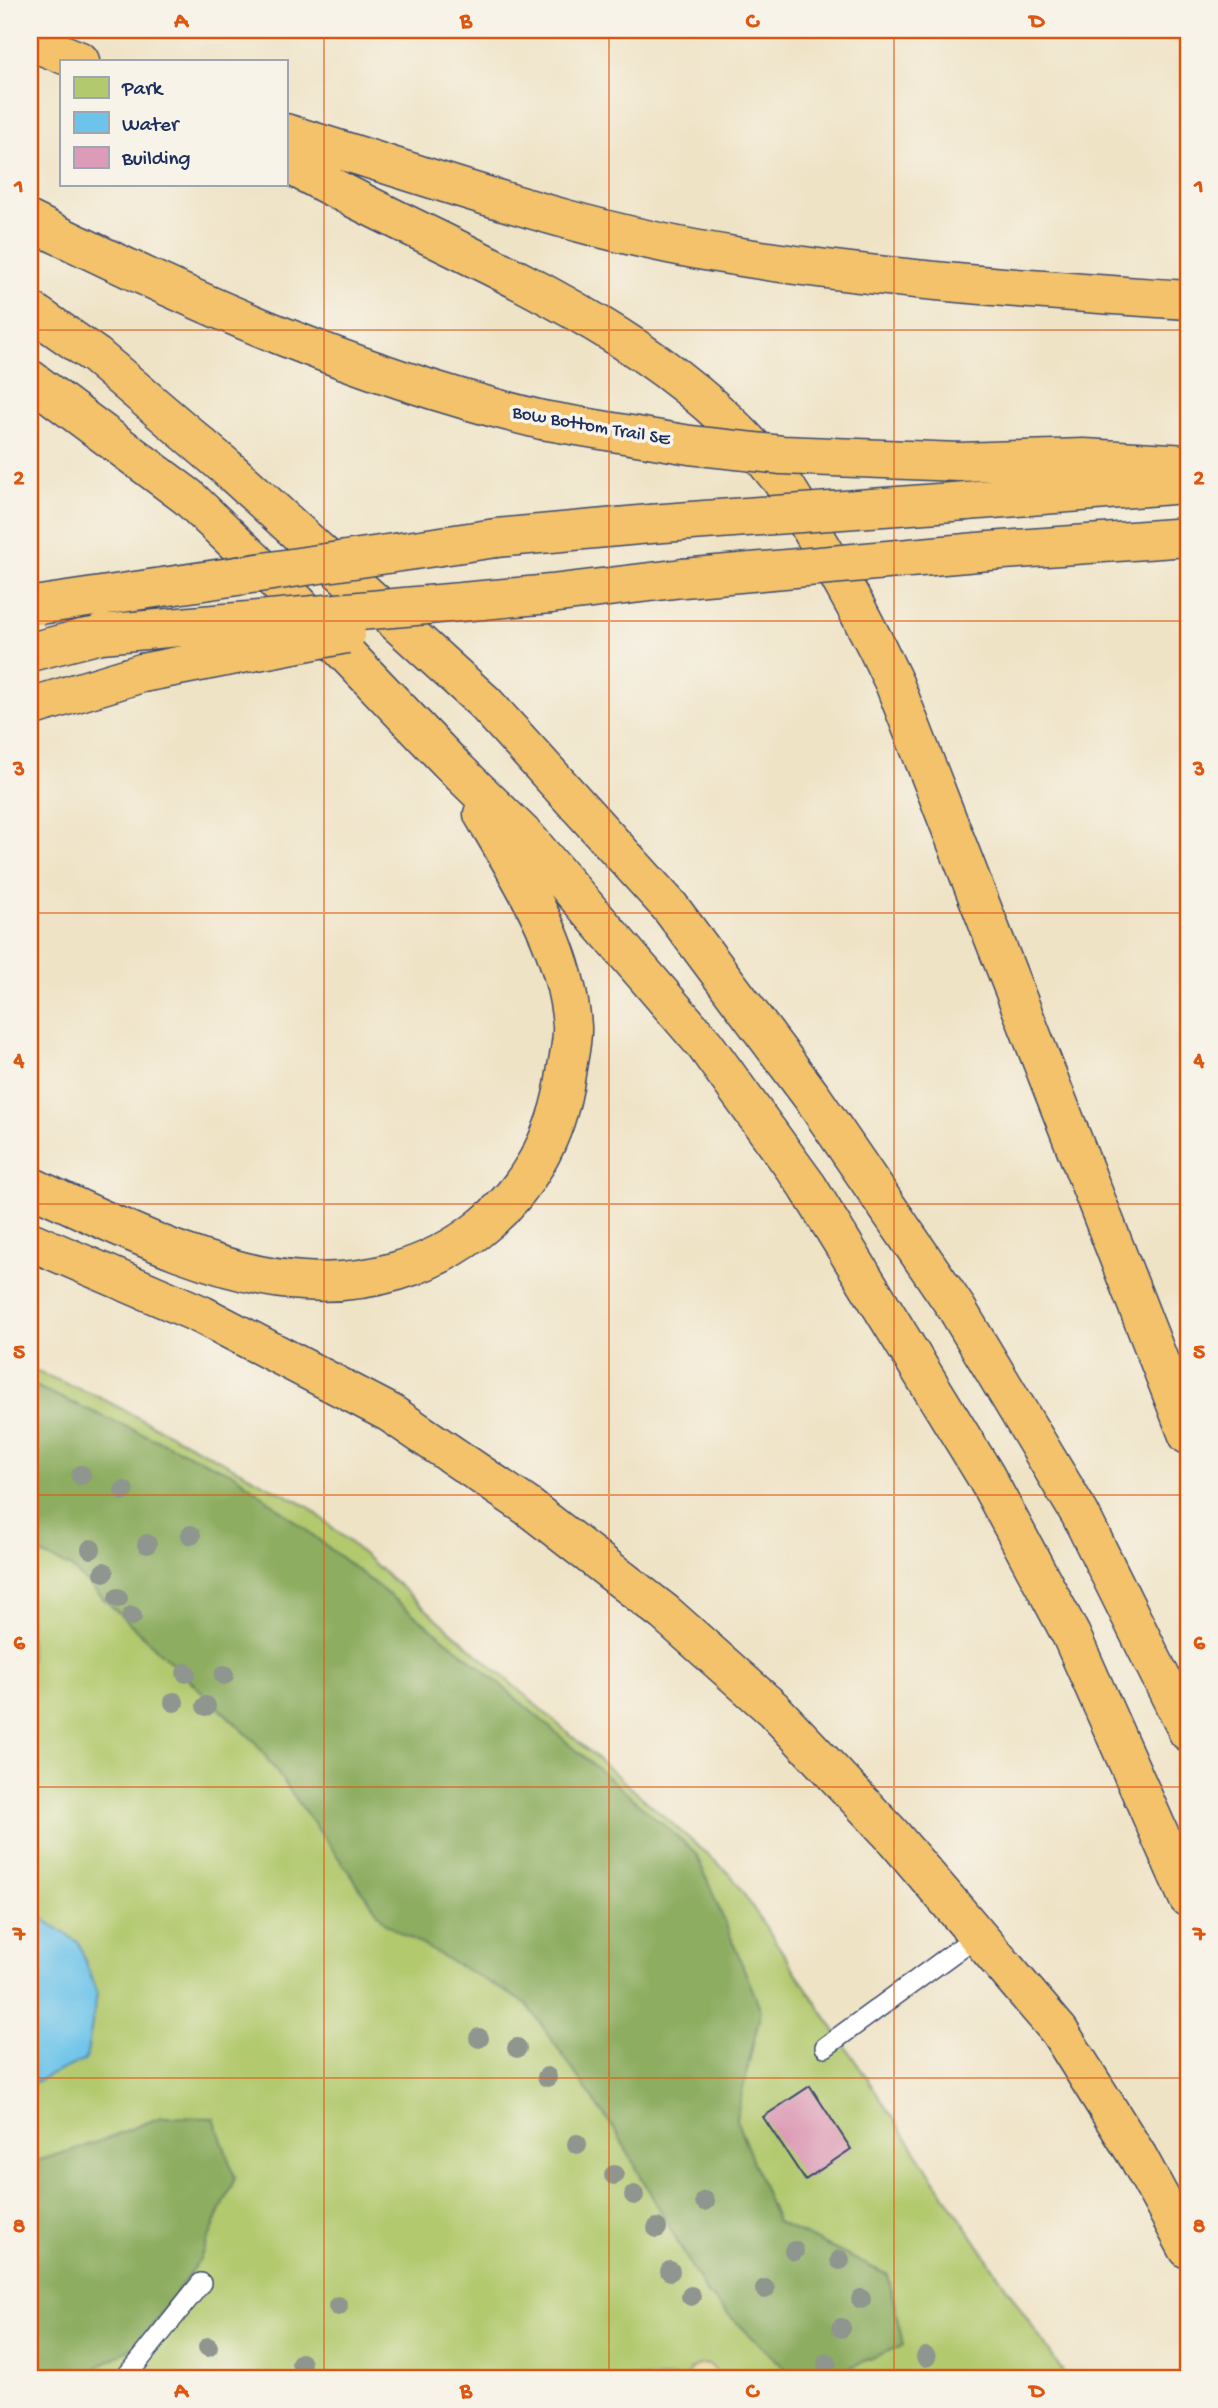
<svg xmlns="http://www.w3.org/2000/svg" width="1218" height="2408" font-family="'Gochi Hand',sans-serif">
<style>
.green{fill:#b2c96e;stroke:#667c66;stroke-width:2}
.forest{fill:#8dad61;stroke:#546e60;stroke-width:2}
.sand{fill:#eeda9e;stroke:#84847e;stroke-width:2}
.water{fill:#6dc4ea;stroke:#447aa4;stroke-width:2}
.building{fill:#dc9bb6}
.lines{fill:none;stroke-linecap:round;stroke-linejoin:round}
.service-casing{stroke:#3b4a6e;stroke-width:22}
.motorway-casing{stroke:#3b4a6e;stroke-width:41}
.service{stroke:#fff;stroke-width:19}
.motorway{stroke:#f3c26a;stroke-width:38}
.motorway-bridge-casing{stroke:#3b4a6e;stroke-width:41;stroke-linecap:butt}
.motorway-bridge{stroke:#f3c26a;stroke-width:38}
.tree{fill:#8f958f}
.grid{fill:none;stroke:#de5710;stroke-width:2;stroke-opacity:0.55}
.labels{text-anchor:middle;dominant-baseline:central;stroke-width:7;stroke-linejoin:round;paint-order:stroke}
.street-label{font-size:19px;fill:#1b2f5e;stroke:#f7f3e8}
.neatline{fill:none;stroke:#de5710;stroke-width:2.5}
.grid-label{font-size:23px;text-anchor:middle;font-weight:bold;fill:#de5710}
</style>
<rect width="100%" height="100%" fill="#f7f3e8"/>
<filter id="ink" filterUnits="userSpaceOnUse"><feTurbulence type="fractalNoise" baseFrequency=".0143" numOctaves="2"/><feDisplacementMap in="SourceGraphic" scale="14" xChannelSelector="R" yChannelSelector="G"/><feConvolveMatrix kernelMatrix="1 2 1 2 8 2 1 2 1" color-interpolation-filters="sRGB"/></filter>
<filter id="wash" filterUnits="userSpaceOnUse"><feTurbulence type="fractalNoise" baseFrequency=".00686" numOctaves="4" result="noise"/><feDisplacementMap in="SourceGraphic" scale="28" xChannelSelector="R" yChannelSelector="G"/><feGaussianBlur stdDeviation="1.57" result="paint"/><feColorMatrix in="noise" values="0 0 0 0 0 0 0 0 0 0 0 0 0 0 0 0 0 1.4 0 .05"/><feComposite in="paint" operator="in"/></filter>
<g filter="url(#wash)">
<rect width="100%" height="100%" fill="#efe3c6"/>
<path class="green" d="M30,1369L97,1396L309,1507L731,1875L1067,2378H30Z"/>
<path class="forest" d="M30,1384L236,1475L468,1657L696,1853L761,2010L736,2119L777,2222L888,2275L903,2345L824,2378H795L706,2293L618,2135L527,2004L387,1925L255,1742L70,1567L30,1549Z
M161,2117L214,2118L235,2178L199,2261L138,2345L77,2378H30V2163L95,2143Z"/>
<path class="sand" d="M700,2364H709L722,2378H685L691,2369Z"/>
<path class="water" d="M30,1910L79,1943L97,1994L86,2059L30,2084Z"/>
<g id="blocks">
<path class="building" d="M810,2086L851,2149L805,2180L763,2117Z"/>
</g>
</g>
<g filter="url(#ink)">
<use href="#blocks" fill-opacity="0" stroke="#3b4a6e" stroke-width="2"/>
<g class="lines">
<g class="service-casing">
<path id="service" d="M825,2047L978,1935
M125,2378L201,2283"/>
</g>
<g class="motorway-casing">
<path id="motorway" d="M30,41L80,61
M285,133C433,177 581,233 735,256C884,280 1037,290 1188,300
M285,162C456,258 656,320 781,480C793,497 803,516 814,534C845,585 869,629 894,683L1188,1435
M30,221C198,304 358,376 542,420
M30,310L96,356L226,467L485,703L670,907L812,1097L957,1309L1080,1514L1188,1732
M30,379L188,497L288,593L457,770L527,838L705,1045L808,1187L985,1475L1071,1635L1188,1898
M959,462L1084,458L1188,464
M966,501L1172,485L1186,481
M496,538L650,524
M989,551L1188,537
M551,594L683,578
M30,652L101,634
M30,707L142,673
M30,1186C111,1223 214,1276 303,1281C435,1290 548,1206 566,1074C568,1059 573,1041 572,1026C566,947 522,880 483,814
M30,1241L202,1315L390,1413L527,1506L665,1613L773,1709L891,1834L1059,2031L1138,2157L1188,2249"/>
</g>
<use href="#service" class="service"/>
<use href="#motorway" class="motorway"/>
<g class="motorway-bridge-casing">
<path id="motorway-bridge" d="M542,420L690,445L782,455L959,462
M650,524L966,501
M683,578L989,551
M40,605L496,538
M101,634L551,594
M142,673L346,634"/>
</g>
<use href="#motorway-bridge" class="motorway-bridge"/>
</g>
<g class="tree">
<circle cx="81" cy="1475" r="10"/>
<circle cx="124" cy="1491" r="10"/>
<circle cx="191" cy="1535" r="10"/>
<circle cx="147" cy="1544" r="10"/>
<circle cx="91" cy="1549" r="10"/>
<circle cx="104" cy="1572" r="10"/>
<circle cx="118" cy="1598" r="10"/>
<circle cx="132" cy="1616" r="10"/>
<circle cx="186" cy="1673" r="10"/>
<circle cx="224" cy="1675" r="10"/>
<circle cx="174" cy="1702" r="10"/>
<circle cx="206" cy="1706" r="10"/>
<circle cx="479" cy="2038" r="10"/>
<circle cx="517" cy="2048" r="10"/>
<circle cx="547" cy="2077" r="10"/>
<circle cx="577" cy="2144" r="10"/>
<circle cx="614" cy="2175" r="10"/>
<circle cx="634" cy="2195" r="10"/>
<circle cx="705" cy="2201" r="10"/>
<circle cx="657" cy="2228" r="10"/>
<circle cx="794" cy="2251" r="10"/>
<circle cx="840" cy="2260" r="10"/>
<circle cx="670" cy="2271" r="10"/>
<circle cx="765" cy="2289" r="10"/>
<circle cx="691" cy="2296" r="10"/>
<circle cx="861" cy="2299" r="10"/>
<circle cx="338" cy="2306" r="10"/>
<circle cx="841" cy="2328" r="10"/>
<circle cx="208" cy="2347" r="10"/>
<circle cx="926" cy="2357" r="10"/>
<circle cx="301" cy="2363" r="10"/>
<circle cx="827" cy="2363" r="10"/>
</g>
</g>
<path class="grid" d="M324,30V2378M609,30V2378M894,30V2378M30,330H1188M30,621H1188M30,913H1188M30,1204H1188M30,1495H1188M30,1787H1188M30,2078H1188"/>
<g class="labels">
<g class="street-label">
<text transform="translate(591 427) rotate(10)">Bow Bottom Trail SE</text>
</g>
</g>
<rect width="1218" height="2408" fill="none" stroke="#f7f3e8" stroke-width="77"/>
<rect x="60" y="60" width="228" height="126" fill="#f7f3e8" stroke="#9fa5b1" stroke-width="2"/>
<rect x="74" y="77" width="35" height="21" fill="#b2c96e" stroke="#9fa5b1" stroke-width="2"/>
<text x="122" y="94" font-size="21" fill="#1b2f5e">Park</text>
<rect x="74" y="112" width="35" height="21" fill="#6dc4ea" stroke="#9fa5b1" stroke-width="2"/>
<text x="122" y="130" font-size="21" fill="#1b2f5e">Water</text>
<rect x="74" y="147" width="35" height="21" fill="#dc9bb6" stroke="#9fa5b1" stroke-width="2"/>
<text x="122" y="164" font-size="21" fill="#1b2f5e">Building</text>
<rect x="38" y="38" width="1142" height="2332" class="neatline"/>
<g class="grid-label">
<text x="181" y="27">A</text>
<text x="466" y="27">B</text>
<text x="752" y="27">C</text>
<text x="1037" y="27">D</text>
<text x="19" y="192">1</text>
<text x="1199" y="192">1</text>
<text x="19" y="484">2</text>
<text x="1199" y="484">2</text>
<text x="19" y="775">3</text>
<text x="1199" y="775">3</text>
<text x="19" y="1066">4</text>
<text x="1199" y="1066">4</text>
<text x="19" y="1358">5</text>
<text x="1199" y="1358">5</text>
<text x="19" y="1649">6</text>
<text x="1199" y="1649">6</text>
<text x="19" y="1940">7</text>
<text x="1199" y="1940">7</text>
<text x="19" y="2232">8</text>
<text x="1199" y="2232">8</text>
<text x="181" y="2397">A</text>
<text x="466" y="2397">B</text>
<text x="752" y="2397">C</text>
<text x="1037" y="2397">D</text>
</g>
</svg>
